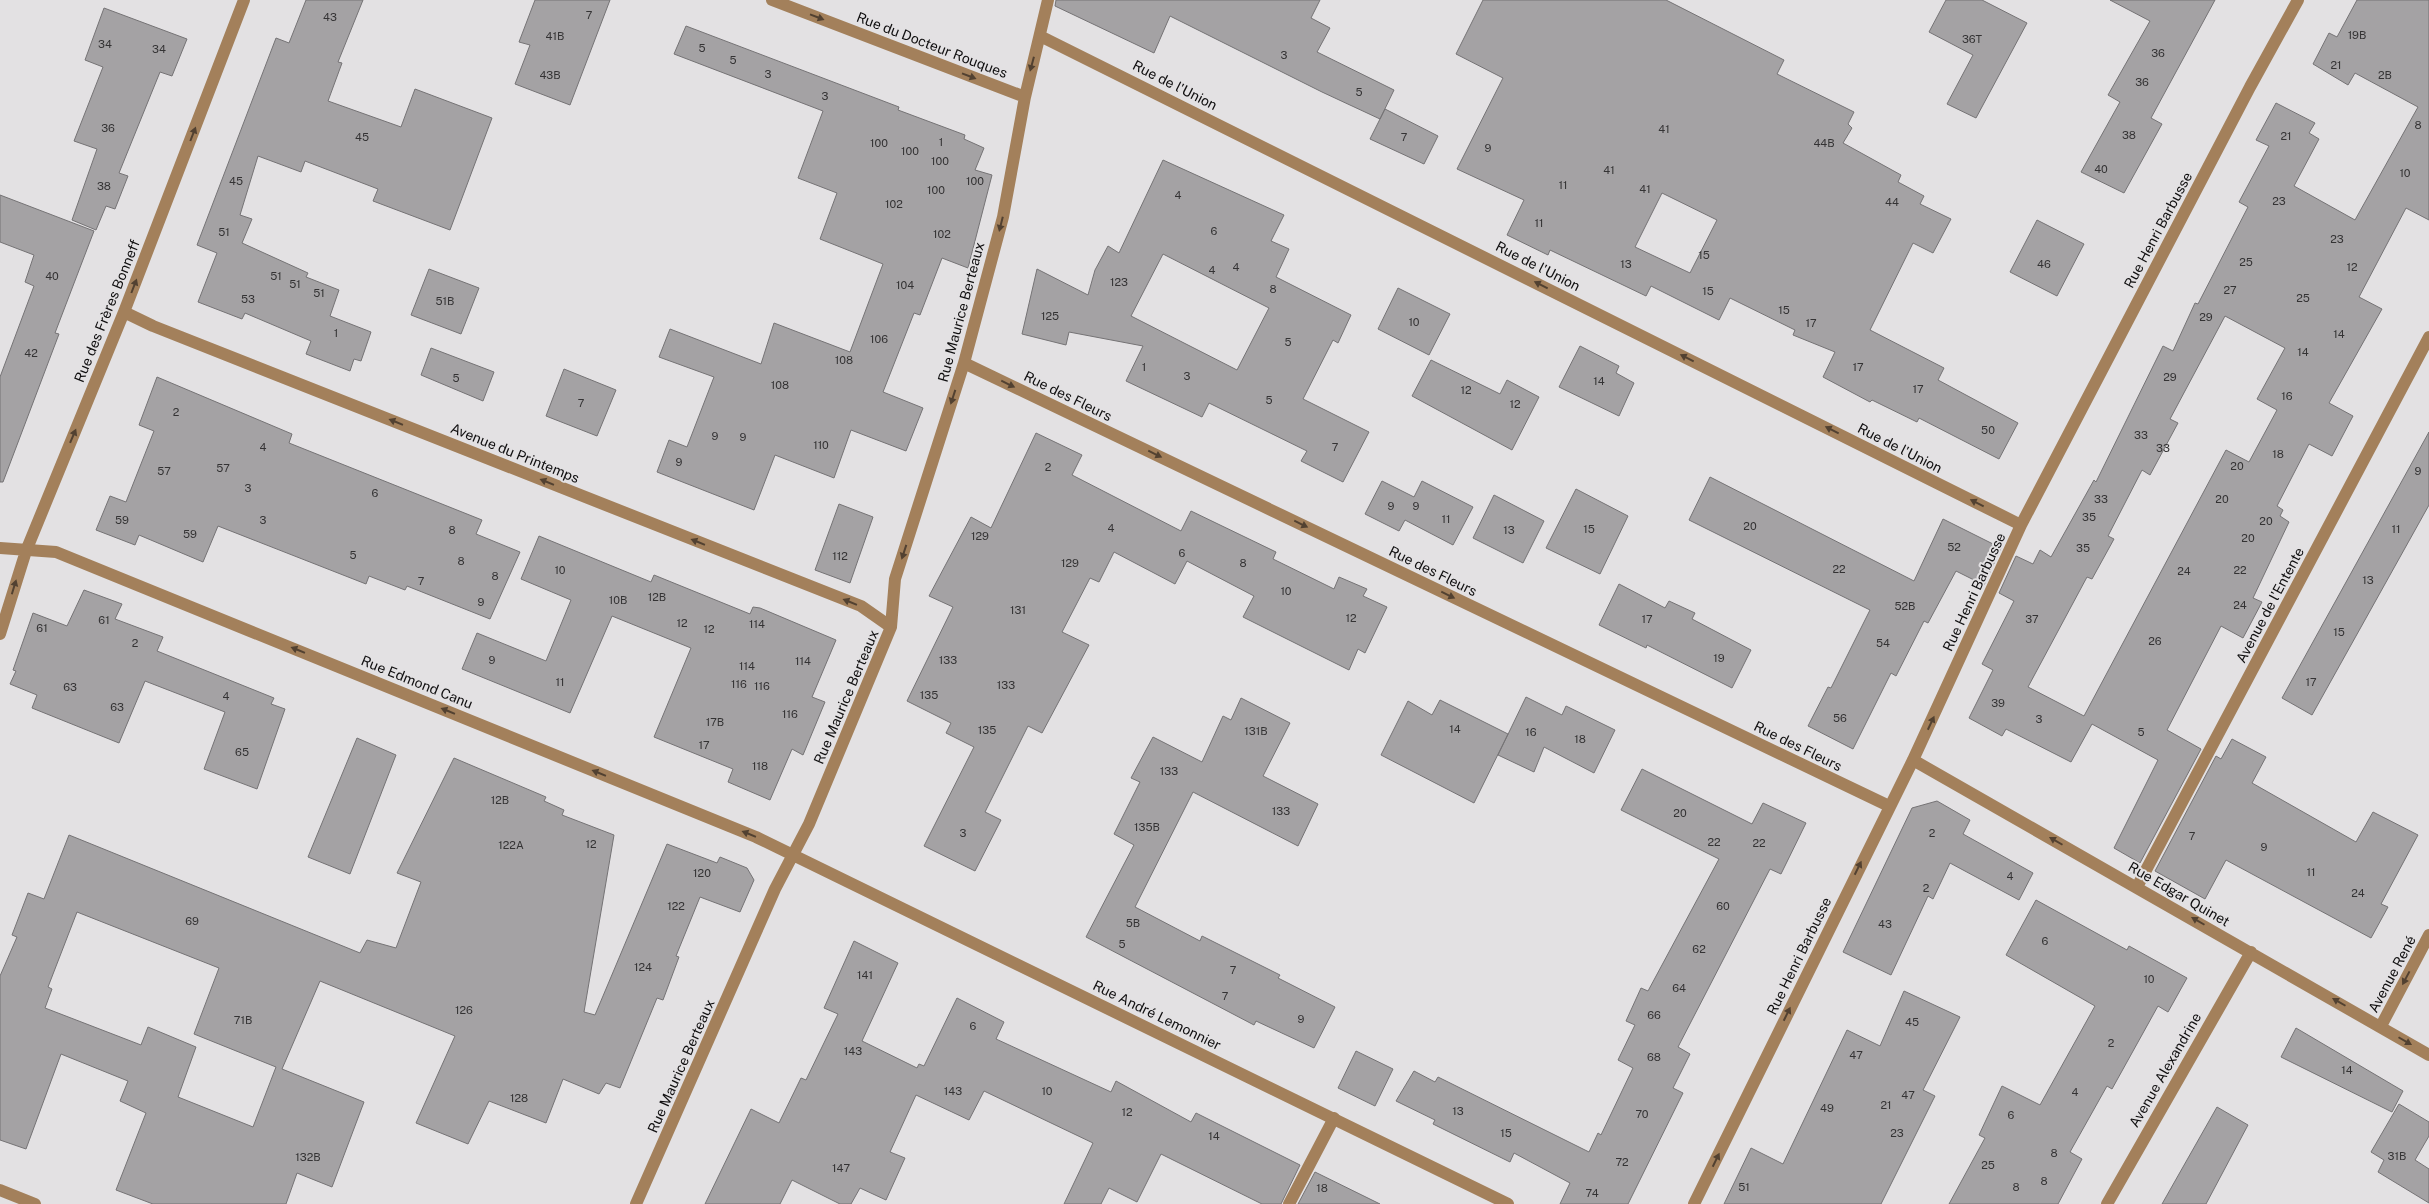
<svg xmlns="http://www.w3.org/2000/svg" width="2429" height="1204" font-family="'Public Sans',sans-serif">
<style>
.building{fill:#a4a2a4;stroke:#757375;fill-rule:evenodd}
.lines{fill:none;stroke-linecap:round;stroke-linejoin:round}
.lane{stroke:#a3805b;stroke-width:12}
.street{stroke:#a3805b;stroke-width:12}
.oneway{fill:#524131}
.labels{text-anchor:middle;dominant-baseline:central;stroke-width:4;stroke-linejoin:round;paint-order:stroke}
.number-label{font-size:11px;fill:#343334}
.street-label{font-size:14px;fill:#0f0e0f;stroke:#e3e1e3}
</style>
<rect width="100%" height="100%" fill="#e3e1e3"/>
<path class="building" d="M306,0H363L338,62L342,63L328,101L401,127L415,89L492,118L450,230L373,201L378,189L305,161L301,172L258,156L240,215L252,219L242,243L308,273L306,277L339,290L330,316L371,332L361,361L354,359L350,371L306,354L311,341L245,313L242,319L198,302L217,253L197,245L276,38L289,43Z
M535,0H610L570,105L515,84L530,45L519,42Z
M1056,0H1320L1311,18L1330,28L1317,52L1394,90L1380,119L1322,92L1170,16L1154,53L1055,6Z
M1483,0H1666L1784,60L1777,74L1854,112L1848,124L1852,128L1843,143L1901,175L1898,182L1924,196L1920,204L1951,219L1933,253L1913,243L1870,330L1944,368L1938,380L2018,423L1999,459L1919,418L1917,422L1872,400L1870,402L1823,377L1835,352L1793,335L1795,330L1730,298L1719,320L1651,286L1646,296L1550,250L1548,255L1507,235L1524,200L1457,169L1503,78L1456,54ZM1662,193L1717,220L1690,273L1635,247Z
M1946,0H1982L2027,23L1976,118L1947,104L1973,55L1929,32Z
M2110,0H2215L2151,118L2162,124L2124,193L2081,172L2120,102L2108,95L2150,21Z
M2357,0H2429V220L2406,208L2359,297L2382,309L2329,403L2353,416L2332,456L2309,444L2277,506L2283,510L2280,516L2289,522L2253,598L2262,602L2243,638L2221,626L2167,730L2201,749L2140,863L2114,848L2158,760L2092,724L2071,762L2006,729L2002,736L1969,718L1993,670L1982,664L2014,601L1999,593L2016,556L2033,564L2040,550L2051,557L2094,480L2096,482L2163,346L2173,351L2195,303L2198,304L2248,207L2239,202L2269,146L2256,140L2276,103L2315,123L2309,133L2319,139L2294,186L2355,220L2418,107L2355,73L2348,85L2313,64L2329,33L2337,37ZM2225,316L2285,348L2257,399L2277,410L2249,462L2226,450L2084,716L2028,687L2087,577L2092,579L2114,539L2108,536L2142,470L2150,475L2178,423L2170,419Z
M104,8L187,39L172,76L160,72L119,173L128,176L115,209L106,206L96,230L72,220L97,149L74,141L103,67L85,60Z
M686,26L899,107L898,110L965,135L964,139L984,148L975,170L992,175L968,268L942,258L920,315L914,313L883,392L923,408L906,451L851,430L834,478L775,455L754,510L657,472L669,440L687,447L714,377L659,357L670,329L761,364L774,323L850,352L883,264L820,239L837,193L798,178L823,111L674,54Z
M1385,109L1438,136L1424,164L1370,139Z
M1163,160L1284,215L1271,241L1289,249L1276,277L1351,315L1338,343L1333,340L1303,399L1369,432L1343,482L1301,461L1307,451L1209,403L1202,417L1126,381L1143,346L1069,332L1066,345L1022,334L1037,269L1088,295L1095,270L1108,246L1119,253ZM1163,254L1269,308L1237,370L1131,316Z
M0,195L94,231L55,333L59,334L3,482H0V377L34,286L25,282L34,255L0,242Z
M2037,220L2084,244L2057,296L2010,272Z
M429,269L479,288L461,334L411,315Z
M1398,288L1450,314L1429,355L1378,329Z
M1580,346L1619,366L1616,373L1634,383L1619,416L1559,387Z
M431,348L494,372L483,401L421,375Z
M1431,360L1500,394L1507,380L1539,397L1512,450L1412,396Z
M564,369L616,390L597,436L546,416Z
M157,377L292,434L289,443L482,520L476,534L520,552L490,619L407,586L405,590L369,576L366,584L218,526L203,562L139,535L135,545L96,530L110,496L126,502L154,431L139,425Z
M2429,432V505L2312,715L2282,698Z
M1036,433L1082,455L1072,475L1181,531L1191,511L1276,552L1273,559L1334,589L1339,577L1367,589L1363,596L1387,607L1365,653L1358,649L1349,670L1243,617L1254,596L1187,561L1175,584L1114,552L1099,582L1090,578L1062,632L1089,645L1042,733L1028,726L985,812L1001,820L975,871L924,846L974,747L946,733L951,723L907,701L953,607L929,596L971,517L991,528Z
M1710,477L1914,581L1943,519L2001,548L1984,585L1956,571L1928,623L1924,621L1896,676L1891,673L1853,749L1808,726L1828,687L1831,688L1870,610L1689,520Z
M1382,481L1414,497L1422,481L1473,507L1453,545L1405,520L1399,531L1365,514Z
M1576,489L1628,516L1600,574L1546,548Z
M1494,495L1544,521L1523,563L1473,538Z
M839,504L873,517L850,583L815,570Z
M539,536L651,582L654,575L750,614L753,607L760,608L836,640L812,697L825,702L803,755L792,749L770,800L728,782L733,769L654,737L691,648L612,616L570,713L462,669L477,633L546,661L571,600L521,579Z
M1619,584L1665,608L1669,601L1695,613L1692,619L1751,650L1732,688L1647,645L1646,648L1599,625Z
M84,590L122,604L115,619L163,637L157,651L274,698L271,704L285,709L257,789L204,769L225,712L145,681L119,743L32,708L37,695L10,684L16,671L13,670L33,613L67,626Z
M1526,697L1562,715L1566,706L1615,730L1594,773L1544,747L1534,772L1498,755Z
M1241,698L1290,723L1263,776L1318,804L1298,846L1193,792L1135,907L1200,941L1202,936L1280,975L1278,978L1335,1007L1314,1048L1256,1021L1254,1025L1086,937L1134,845L1114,834L1140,782L1131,778L1153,737L1202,762L1223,716L1231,720Z
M1440,700L1508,734L1474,803L1381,755L1408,701L1432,715Z
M357,738L396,755L350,874L308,857Z
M2232,739L2266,757L2252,783L2356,842L2373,812L2418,835L2381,904L2388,907L2371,938L2226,860L2205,899L2155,871L2216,756L2221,759Z
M454,758L546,797L544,801L564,810L562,815L614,835L584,1012L595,1015L667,844L717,863L720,857L747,868L754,880L740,912L700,897L676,956L679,957L663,1000L657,998L620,1088L606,1083L599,1094L563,1079L546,1123L489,1101L468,1144L416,1123L455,1036L320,981L282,1069L364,1102L332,1187L297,1173L286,1204H153L116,1190L146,1113L120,1101L128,1081L61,1054L26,1149L0,1140V976L17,937L12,935L28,893L44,899L69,835L360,953L367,940L396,948L421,882L397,873ZM77,912L219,968L194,1034L276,1067L253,1127L178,1097L196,1047L148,1027L141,1045L45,1008L52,989L48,987Z
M1642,769L1752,824L1763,803L1806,823L1781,874L1770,869L1678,1047L1690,1054L1673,1088L1683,1093L1628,1204H1560L1570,1183L1514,1153L1510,1162L1433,1124L1435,1120L1396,1101L1414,1071L1435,1082L1438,1077L1589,1152L1598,1133L1601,1135L1633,1068L1618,1060L1635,1025L1626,1021L1641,988L1648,991L1719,859L1621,810Z
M1937,801L1970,820L1963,834L2033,873L2019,900L1950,863L1933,899L1928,896L1891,975L1843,952L1912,808Z
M2036,900L2127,950L2129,946L2187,978L2168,1012L2158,1006L2112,1089L2107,1086L2070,1152L2082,1159L2058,1204H1949L1985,1138L1979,1135L2002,1086L2040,1105L2095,1006L2006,955Z
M854,941L898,963L862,1041L917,1068L919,1064L924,1066L957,998L1004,1022L996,1039L1111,1092L1116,1081L1191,1122L1196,1113L1300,1165L1281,1204H1262L1161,1154L1137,1202L1109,1188L1101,1204H1064L1093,1143L984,1091L969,1120L916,1095L890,1152L905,1158L886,1200L860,1188L851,1204H840L792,1180L780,1204H705L751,1109L779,1123L801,1078L806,1080L838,1014L824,1008Z
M1904,991L1960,1017L1923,1090L1935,1096L1881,1204H1724L1751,1148L1783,1164L1847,1030L1880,1046Z
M2296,1028L2403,1091L2392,1112L2281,1057Z
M1356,1051L1393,1069L1375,1106L1338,1088Z
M2399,1104L2429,1122V1136L2415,1160L2429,1169V1203L2378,1172L2384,1160L2371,1152Z
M2217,1107L2248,1125L2206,1204H2162Z
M1315,1172L1380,1204H1298Z"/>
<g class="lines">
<path class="lane" d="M1289,1204L1334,1118"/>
<path class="street" d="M772,0L1025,97
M1040,36L2021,525
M124,312L153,326L861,606L891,627
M964,363L1889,806
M0,548L56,552L756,837L1508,1204
M0,634L26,551L124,312L244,0
M1913,760L2429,1055
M2137,887L2429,337
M2381,1026L2429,935
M0,1190L35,1204
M636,1204L775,889L809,824L891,627L895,579L964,363L1003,217L1025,97L1048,0
M1694,1204L1913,760L2021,525L2250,87L2298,0
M2107,1204L2251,952"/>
</g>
<defs><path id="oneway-solid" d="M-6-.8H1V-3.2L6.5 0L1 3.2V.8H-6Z" transform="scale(1.25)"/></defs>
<g class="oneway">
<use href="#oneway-solid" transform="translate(817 17) rotate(21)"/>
<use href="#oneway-solid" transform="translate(1032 64) rotate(105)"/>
<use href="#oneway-solid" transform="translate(969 76) rotate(21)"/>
<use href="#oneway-solid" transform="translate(193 134) rotate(-69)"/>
<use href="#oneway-solid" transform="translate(1001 224) rotate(104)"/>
<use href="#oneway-solid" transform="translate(1541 285) rotate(-153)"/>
<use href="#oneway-solid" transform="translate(134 286) rotate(-69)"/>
<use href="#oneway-solid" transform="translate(1687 358) rotate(-153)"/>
<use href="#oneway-solid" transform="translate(1008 384) rotate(26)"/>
<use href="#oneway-solid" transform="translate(953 397) rotate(108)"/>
<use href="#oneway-solid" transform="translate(396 422) rotate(-158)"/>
<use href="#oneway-solid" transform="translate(1832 430) rotate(-153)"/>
<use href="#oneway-solid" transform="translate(73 436) rotate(-67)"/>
<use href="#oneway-solid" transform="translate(1155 454) rotate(26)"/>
<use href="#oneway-solid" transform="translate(547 482) rotate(-158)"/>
<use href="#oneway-solid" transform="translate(1977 503) rotate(-153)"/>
<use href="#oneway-solid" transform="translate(1301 524) rotate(26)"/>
<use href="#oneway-solid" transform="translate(698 542) rotate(-158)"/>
<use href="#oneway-solid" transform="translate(904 552) rotate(108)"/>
<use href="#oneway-solid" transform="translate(14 587) rotate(-73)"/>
<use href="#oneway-solid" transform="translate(1448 595) rotate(26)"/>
<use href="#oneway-solid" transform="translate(850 602) rotate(-158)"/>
<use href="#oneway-solid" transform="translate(298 650) rotate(-158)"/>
<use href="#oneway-solid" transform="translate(448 711) rotate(-158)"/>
<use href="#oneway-solid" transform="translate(1931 723) rotate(-65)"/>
<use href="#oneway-solid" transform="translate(599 773) rotate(-158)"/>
<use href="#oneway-solid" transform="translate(749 834) rotate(-158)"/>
<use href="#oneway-solid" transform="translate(2056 841) rotate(-150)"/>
<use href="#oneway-solid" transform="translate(1858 868) rotate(-64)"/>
<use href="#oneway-solid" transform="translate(2198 921) rotate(-150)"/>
<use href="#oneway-solid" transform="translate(2406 978) rotate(118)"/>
<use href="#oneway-solid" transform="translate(2339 1002) rotate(-150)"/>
<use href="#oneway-solid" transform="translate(1787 1014) rotate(-64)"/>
<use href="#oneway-solid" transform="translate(2405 1041) rotate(30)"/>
<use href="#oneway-solid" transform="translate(1716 1160) rotate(-64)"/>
</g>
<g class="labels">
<g class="number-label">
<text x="589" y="15">7</text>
<text x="330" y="17">43</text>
<text x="2357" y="35">19B</text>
<text x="555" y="36">41B</text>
<text x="1972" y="39">36T</text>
<text x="105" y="44">34</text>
<text x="702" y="48">5</text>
<text x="159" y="49">34</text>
<text x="2158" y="53">36</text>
<text x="1284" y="55">3</text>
<text x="733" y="60">5</text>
<text x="2336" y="65">21</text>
<text x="768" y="74">3</text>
<text x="550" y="75">43B</text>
<text x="2385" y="75">2B</text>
<text x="2142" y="82">36</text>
<text x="1359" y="92">5</text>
<text x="825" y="96">3</text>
<text x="2418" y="125">8</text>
<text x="108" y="128">36</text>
<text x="1664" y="129">41</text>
<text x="2129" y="135">38</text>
<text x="2286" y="136">21</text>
<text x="362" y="137">45</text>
<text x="1404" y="137">7</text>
<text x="941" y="142">1</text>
<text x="879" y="143">100</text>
<text x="1824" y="143">44B</text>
<text x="1488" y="148">9</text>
<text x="910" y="151">100</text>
<text x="940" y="161">100</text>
<text x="2101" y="169">40</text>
<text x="1609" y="170">41</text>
<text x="2405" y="173">10</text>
<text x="236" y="181">45</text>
<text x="975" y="181">100</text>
<text x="1563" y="185">11</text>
<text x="104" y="186">38</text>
<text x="1645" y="189">41</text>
<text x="936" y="190">100</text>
<text x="1178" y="195">4</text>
<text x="2279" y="201">23</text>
<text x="1892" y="202">44</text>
<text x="894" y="204">102</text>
<text x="1539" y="223">11</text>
<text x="1214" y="231">6</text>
<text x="224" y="232">51</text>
<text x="942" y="234">102</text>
<text x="2337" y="239">23</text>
<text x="1704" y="255">15</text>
<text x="2246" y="262">25</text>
<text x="1626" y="264">13</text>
<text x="2044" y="264">46</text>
<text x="1236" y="267">4</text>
<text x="2352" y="267">12</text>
<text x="1212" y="270">4</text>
<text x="52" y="276">40</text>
<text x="276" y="276">51</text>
<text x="1119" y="282">123</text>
<text x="295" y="284">51</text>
<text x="905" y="285">104</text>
<text x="1273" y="289">8</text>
<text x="2230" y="290">27</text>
<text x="1708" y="291">15</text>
<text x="319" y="293">51</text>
<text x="2303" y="298">25</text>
<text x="248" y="299">53</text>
<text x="445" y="301">51B</text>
<text x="1784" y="310">15</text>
<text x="1050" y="316">125</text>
<text x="2206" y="317">29</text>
<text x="1414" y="322">10</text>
<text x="1811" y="323">17</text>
<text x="336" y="333">1</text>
<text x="2339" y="334">14</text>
<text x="879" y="339">106</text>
<text x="1288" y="342">5</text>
<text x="2303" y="352">14</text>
<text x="31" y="353">42</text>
<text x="844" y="360">108</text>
<text x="1144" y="367">1</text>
<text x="1858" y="367">17</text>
<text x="1187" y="376">3</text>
<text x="2170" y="377">29</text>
<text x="456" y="378">5</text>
<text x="1599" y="381">14</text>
<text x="780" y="385">108</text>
<text x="1918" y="389">17</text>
<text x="1466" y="390">12</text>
<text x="2287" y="396">16</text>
<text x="1269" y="400">5</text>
<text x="581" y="403">7</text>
<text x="1515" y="404">12</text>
<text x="176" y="412">2</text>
<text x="1988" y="430">50</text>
<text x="2141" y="435">33</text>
<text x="715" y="436">9</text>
<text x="743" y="437">9</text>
<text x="821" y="445">110</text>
<text x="263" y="447">4</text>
<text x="1335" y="447">7</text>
<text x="2163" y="448">33</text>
<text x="2278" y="454">18</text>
<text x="679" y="462">9</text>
<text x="2237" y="466">20</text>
<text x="1048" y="467">2</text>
<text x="223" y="468">57</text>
<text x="164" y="471">57</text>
<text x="2418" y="471">9</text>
<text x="248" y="488">3</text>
<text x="375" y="493">6</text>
<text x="2101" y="499">33</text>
<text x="2222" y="499">20</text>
<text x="1391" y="506">9</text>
<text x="1416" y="506">9</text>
<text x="2089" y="517">35</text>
<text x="1446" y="519">11</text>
<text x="122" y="520">59</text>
<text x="263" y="520">3</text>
<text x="2266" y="521">20</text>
<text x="1750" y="526">20</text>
<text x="1111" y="528">4</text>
<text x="1589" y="529">15</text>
<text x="2396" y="529">11</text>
<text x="452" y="530">8</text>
<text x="1509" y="530">13</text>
<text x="190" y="534">59</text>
<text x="980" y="536">129</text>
<text x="2248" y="538">20</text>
<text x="1954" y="547">52</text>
<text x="2083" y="548">35</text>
<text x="1182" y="553">6</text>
<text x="353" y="555">5</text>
<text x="840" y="556">112</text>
<text x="461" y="561">8</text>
<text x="1070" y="563">129</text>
<text x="1243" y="563">8</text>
<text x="1839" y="569">22</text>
<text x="560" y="570">10</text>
<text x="2240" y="570">22</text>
<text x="2184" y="571">24</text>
<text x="495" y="576">8</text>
<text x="2368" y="580">13</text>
<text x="421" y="581">7</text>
<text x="1286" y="591">10</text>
<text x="657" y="597">12B</text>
<text x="618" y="600">10B</text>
<text x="481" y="602">9</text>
<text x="2240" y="605">24</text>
<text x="1905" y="606">52B</text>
<text x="1018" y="610">131</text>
<text x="1351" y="618">12</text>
<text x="1647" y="619">17</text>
<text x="2032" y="619">37</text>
<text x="104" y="620">61</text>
<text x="682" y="623">12</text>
<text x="757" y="624">114</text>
<text x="42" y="628">61</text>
<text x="709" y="629">12</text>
<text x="2339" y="632">15</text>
<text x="2155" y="641">26</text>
<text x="135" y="643">2</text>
<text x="1883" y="643">54</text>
<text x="1719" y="658">19</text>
<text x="492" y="660">9</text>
<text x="948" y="660">133</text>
<text x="803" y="661">114</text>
<text x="747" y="666">114</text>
<text x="560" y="682">11</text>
<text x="2311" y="682">17</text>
<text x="739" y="684">116</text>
<text x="1006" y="685">133</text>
<text x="762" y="686">116</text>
<text x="70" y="687">63</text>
<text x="929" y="695">135</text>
<text x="226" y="696">4</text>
<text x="1998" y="703">39</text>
<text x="117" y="707">63</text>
<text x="790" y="714">116</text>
<text x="1840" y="718">56</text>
<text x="2039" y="719">3</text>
<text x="715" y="722">17B</text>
<text x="1455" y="729">14</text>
<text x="987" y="730">135</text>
<text x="1256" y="731">131B</text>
<text x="1531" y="732">16</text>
<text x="2141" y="732">5</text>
<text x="1580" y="739">18</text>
<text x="704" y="745">17</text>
<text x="242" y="752">65</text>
<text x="760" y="766">118</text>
<text x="1169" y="771">133</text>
<text x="500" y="800">12B</text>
<text x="1281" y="811">133</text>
<text x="1680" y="813">20</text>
<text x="1147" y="827">135B</text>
<text x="963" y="833">3</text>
<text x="1932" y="833">2</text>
<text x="2192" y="836">7</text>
<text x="1714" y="842">22</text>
<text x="1759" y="843">22</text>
<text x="591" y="844">12</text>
<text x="511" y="845">122A</text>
<text x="2264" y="847">9</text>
<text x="2311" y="872">11</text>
<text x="702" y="873">120</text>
<text x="2010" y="876">4</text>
<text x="1926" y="888">2</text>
<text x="2358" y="893">24</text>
<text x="676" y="906">122</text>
<text x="1723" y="906">60</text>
<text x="192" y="921">69</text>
<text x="1133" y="923">5B</text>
<text x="1885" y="924">43</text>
<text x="2045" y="941">6</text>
<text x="1122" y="944">5</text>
<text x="1699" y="949">62</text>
<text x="643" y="967">124</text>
<text x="1233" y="970">7</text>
<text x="865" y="975">141</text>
<text x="2149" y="979">10</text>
<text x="1679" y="988">64</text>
<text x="1225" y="996">7</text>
<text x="464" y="1010">126</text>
<text x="1654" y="1015">66</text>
<text x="1301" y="1019">9</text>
<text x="243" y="1020">71B</text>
<text x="1912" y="1022">45</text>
<text x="973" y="1026">6</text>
<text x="2111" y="1043">2</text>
<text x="853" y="1051">143</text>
<text x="1856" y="1055">47</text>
<text x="1654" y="1057">68</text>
<text x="2347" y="1070">14</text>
<text x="953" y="1091">143</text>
<text x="1047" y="1091">10</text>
<text x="2075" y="1092">4</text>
<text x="1908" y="1095">47</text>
<text x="519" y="1098">128</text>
<text x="1886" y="1105">21</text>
<text x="1827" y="1108">49</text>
<text x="1458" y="1111">13</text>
<text x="1127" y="1112">12</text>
<text x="1642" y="1114">70</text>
<text x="2011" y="1115">6</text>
<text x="1506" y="1133">15</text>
<text x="1897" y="1133">23</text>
<text x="1214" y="1136">14</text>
<text x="2054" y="1153">8</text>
<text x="2397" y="1156">31B</text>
<text x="308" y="1157">132B</text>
<text x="1622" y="1162">72</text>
<text x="1988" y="1165">25</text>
<text x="841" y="1168">147</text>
<text x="2044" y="1181">8</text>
<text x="1744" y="1187">51</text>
<text x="2016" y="1187">8</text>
<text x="1322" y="1188">18</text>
<text x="1592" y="1193">74</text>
</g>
<g class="street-label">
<text transform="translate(932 45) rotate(21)">Rue du Docteur Rouques</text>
<text transform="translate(1175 85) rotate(27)">Rue de l'Union</text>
<text transform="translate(2158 230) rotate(-62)">Rue Henri Barbusse</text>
<text transform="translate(1538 266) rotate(27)">Rue de l'Union</text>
<text transform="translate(107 311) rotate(-68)">Rue des Frères Bonneff</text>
<text transform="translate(961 312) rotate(-75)">Rue Maurice Berteaux</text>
<text transform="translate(1068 396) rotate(26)">Rue des Fleurs</text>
<text transform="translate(1900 448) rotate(27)">Rue de l'Union</text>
<text transform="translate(515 453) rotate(22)">Avenue du Printemps</text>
<text transform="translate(1433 571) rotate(26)">Rue des Fleurs</text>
<text transform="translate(1974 592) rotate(-65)">Rue Henri Barbusse</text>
<text transform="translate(2270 605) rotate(-62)">Avenue de l'Entente</text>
<text transform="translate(417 682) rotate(22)">Rue Edmond Canu</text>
<text transform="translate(846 697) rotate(-67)">Rue Maurice Berteaux</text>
<text transform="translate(1798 746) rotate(26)">Rue des Fleurs</text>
<text transform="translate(2179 894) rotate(30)">Rue Edgar Quinet</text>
<text transform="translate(1799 956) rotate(-64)">Rue Henri Barbusse</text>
<text transform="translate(2392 974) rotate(-62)">Avenue René</text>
<text transform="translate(1157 1015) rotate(26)">Rue André Lemonnier</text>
<text transform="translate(681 1066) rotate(-66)">Rue Maurice Berteaux</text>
<text transform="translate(2165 1070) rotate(-60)">Avenue Alexandrine</text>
</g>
</g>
</svg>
